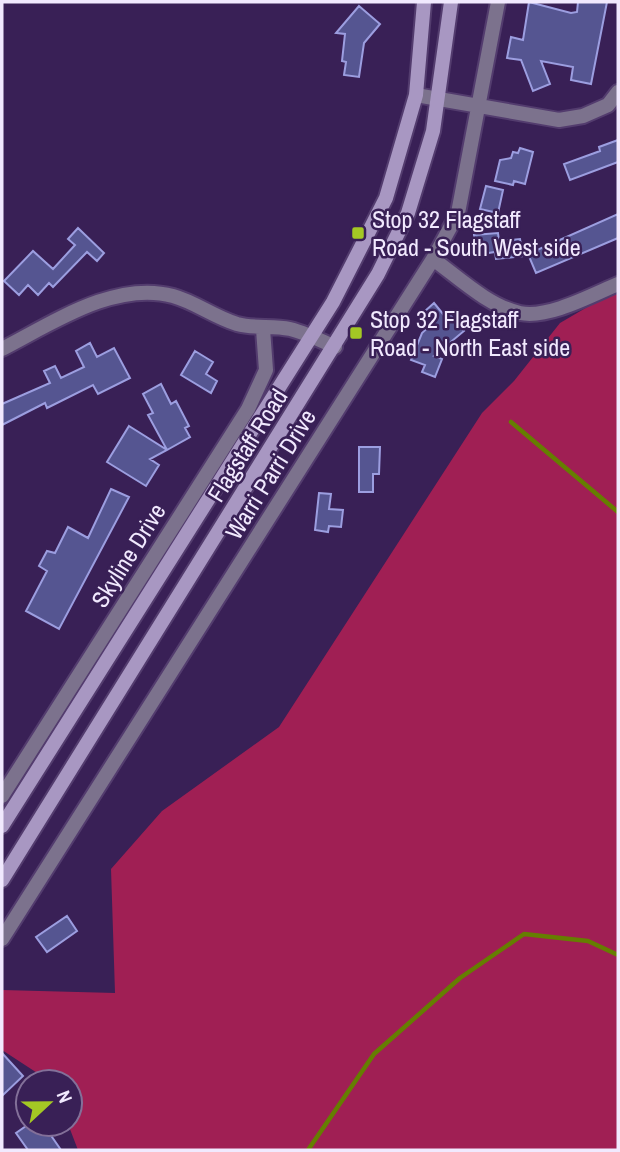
<svg xmlns="http://www.w3.org/2000/svg" width="620" height="1152" font-family="'Archivo Narrow',sans-serif">
<style>
.forest{fill:#a01f54}
.lines{fill:none;stroke-linecap:round;stroke-linejoin:round}
.stream{stroke:#657e01;stroke-width:4.5}
.building{fill:#555591;stroke:#9c9ee0;stroke-width:2}
.street-casing{stroke:#533c6e;stroke-width:18}
.secondary-casing{stroke:#533c6e;stroke-width:18}
.street{stroke:#7c728d;stroke-width:14}
.secondary{stroke:#a897c2;stroke-width:14}
.poi-dot{fill:#a4c824;stroke:#392056;stroke-width:2.5}
.labels{text-anchor:middle;dominant-baseline:central;stroke-width:5;stroke-linejoin:round;paint-order:stroke}
.poi-label{font-size:24px;fill:#f1e9fe;stroke:#392056;text-anchor:start}
.street-label{font-size:24px;fill:#f1e9fe;stroke:#392056}
</style>
<rect width="100%" height="100%" fill="#392056"/>
<path class="forest" d="M618,289V1150H78L68,1124L70,1082H51L2,1050V990L115,993L111,869L162,811L279,727L482,413L514,381L560,323Z"/>
<g class="lines">
<path class="stream" d="M511,422L618,512
M308,1150L374,1054L460,978L524,934L588,941L618,955"/>
</g>
<path class="building" d="M529,2L571,13L577,12L578,2H607L591,84L571,80L573,67L541,61L550,84L533,91L521,60L507,58L511,37L523,40Z
M359,6L380,24L364,43L359,77L344,75L346,62L342,61L345,34L336,33Z
M618,140V162L570,180L564,164L600,151L599,147Z
M520,148L533,152L525,184L514,181L513,185L495,181L500,160L511,158L513,152L518,153Z
M486,186L503,190L498,213L480,209Z
M618,214V238L536,273L528,254Z
M78,228L104,253L97,261L87,252L53,287L49,283L38,295L28,285L19,295L4,281L33,251L53,269L75,245L68,239Z
M498,233L499,241L520,239L523,256L496,259L495,252L476,255L474,235Z
M434,303L443,314L447,311L464,331L434,356L442,359L435,377L422,372L425,365L411,360L422,333L434,322L425,311Z
M90,343L97,357L114,348L130,378L98,394L93,385L47,408L45,403L2,425V404L50,383L44,371L55,366L61,378L84,367L76,351Z
M195,351L213,362L206,374L217,381L211,393L181,375Z
M161,384L171,404L176,401L189,426L185,428L190,437L167,450L148,415L153,413L143,394Z
M129,426L167,450L150,459L159,465L146,486L107,462Z
M359,447H380L379,474H373V492H359Z
M111,489L129,497L59,629L26,611L47,571L39,566L47,551L55,553L68,527L88,538Z
M319,493L331,494L329,509L343,510L341,527L329,526L328,532L315,530Z
M67,916L77,931L47,952L36,937Z
M2,1053L23,1076L2,1096Z
M29,1124H43L61,1150H28L16,1133Z"/>
<g class="lines">
<g class="street-casing">
<path id="street" d="M416,95L559,120L583,116L608,105L618,92
M433,259C458,277 488,306 520,313C548,319 592,295 618,284
M2,349C51,324 115,280 173,296C195,302 214,317 237,324C255,329 273,325 290,329C306,333 320,340 335,347
M2,796L248,409L266,370L263,329
M2,939L433,259L458,213L498,2"/>
</g>
<g class="secondary-casing">
<path id="secondary" d="M2,826L333,302L386,198L416,95L424,2
M2,880L378,274L408,213L433,131L451,2"/>
</g>
<use href="#street" class="street"/>
<use href="#secondary" class="secondary"/>
</g>
<g class="poi-dot">
<rect x="351" y="226" width="14" height="14" rx="3.5"/>
<rect x="349" y="326" width="14" height="14" rx="3.5"/>
</g>
<g class="labels">
<g class="poi-label">
<text x="372" y="219">Stop 32 Flagstaff<tspan x="372" dy="28">Road - South West side</tspan></text>
<text x="370" y="319">Stop 32 Flagstaff<tspan x="370" dy="28">Road - North East side</tspan></text>
</g>
<g class="street-label">
<text transform="translate(247 445) rotate(-58)">Flagstaff Road</text>
<text transform="translate(270 474) rotate(-58)">Warri Parri Drive</text>
<text transform="translate(128 555) rotate(-58)">Skyline Drive</text>
</g>
</g>
<rect width="620" height="1152" fill="none" stroke="#f1e9fe" stroke-width="7"/>
<g transform="translate(49 1103) rotate(68)"><circle r="33" fill="#392056" stroke="#837099" stroke-width="2"/>
<path d="M0-5L12 26L0 18L-12 26Z" fill="#a4c824"/>
<text y="-10" font-size="19" font-weight="bold" text-anchor="middle" fill="#f1e9fe">N</text>
</g>
</svg>
